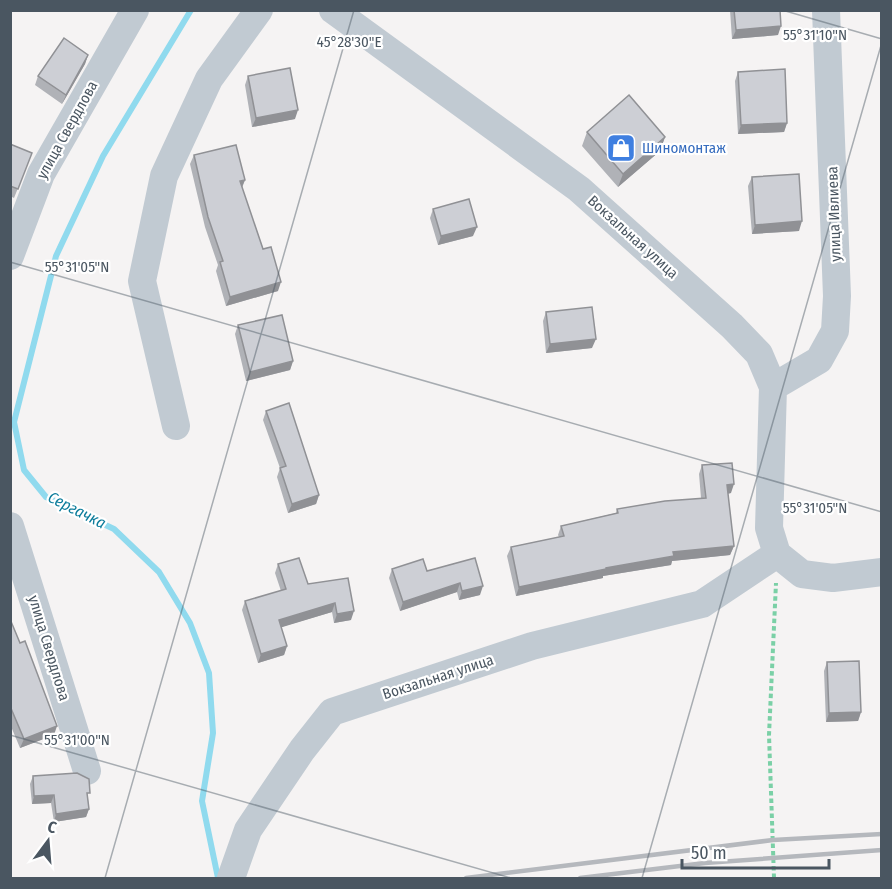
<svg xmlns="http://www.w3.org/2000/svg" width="892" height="889" font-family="'Fira Sans Condensed',sans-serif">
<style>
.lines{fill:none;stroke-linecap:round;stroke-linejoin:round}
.stream{stroke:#90daee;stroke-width:6}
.path{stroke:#7ad0a6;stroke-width:4;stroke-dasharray:4.5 3;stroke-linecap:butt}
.minor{stroke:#c1cad2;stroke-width:28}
.rail{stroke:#b5b8bd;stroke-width:4.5}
.wall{fill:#b0b2b7}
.shaded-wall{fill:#909195}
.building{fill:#cdcfd5;stroke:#909195;stroke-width:1.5}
.ticks{fill:none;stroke:#4a5661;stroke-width:1.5;stroke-opacity:0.45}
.labels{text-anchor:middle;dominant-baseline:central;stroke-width:4.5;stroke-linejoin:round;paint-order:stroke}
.street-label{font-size:15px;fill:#4a5661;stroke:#fff}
.shop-label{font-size:15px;fill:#366cbe;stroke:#fff;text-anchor:start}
.water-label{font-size:16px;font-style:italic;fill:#0c7c9b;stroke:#fff}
.ticks-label{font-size:15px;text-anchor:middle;fill:#4a5661;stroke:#fff;stroke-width:4.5;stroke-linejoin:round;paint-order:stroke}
</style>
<rect width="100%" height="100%" fill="#f5f3f3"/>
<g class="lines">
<path class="stream" d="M191,10L103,156L56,256L14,422L24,470L46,497L114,529L159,572L190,623L209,673L213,733L202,801L218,878"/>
<path class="path" d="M774,878L769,735L776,583"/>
<path class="minor" d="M333,10L579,189L732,326L759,354L773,387L769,528L777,554L802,574L833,578L882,572
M10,256L41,174L135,10
M773,387L819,360L835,331L837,296L826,10
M176,426L142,281L164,176L209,79L259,10
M10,526L87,771
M231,878L248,830L302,750L332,712L532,646L702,604L777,554"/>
<path class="rail" d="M466,878L773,840L882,834
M580,878L705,863L882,850"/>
</g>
<path class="wall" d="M730,10H780L778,35L732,39Z
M88,55L85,64L62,104L35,85L38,76Z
M738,72L787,123L784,132L738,134L735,81Z
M248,76L295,119L252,127L245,85Z
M587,132L665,137L660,151L618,187L582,146Z
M10,144L32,153L14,198L10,196Z
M194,155L245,180L242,188L278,291L226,306L216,271L218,265L205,227L190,164Z
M752,177L799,231L752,234L748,186Z
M433,209L473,236L438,245L430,218Z
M546,312L592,348L546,353L543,321Z
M238,325L293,361L290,370L246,381L235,334Z
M266,411L319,495L316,504L288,513L277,477L280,468L263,420Z
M702,465L731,493L728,494L734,546L730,555L672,561L671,565L603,576V578L516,596L507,556L511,547L559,537L558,535L561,526L616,513L617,509L701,498L699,474Z
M475,558L480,595L459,600L457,592L400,611L389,578L392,569L427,571Z
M278,564L308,584L348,578L351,620L334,623L332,612L281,627L287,646L284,655L258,663L242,610L245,601L281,591L275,573Z
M10,619L54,735L20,748L10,724Z
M827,662L861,712L858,721L826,722L824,671Z
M33,776L88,799L89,809L86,817L54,822L51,803L32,804L30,784Z"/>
<path class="shaded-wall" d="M781,26L778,35L732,39L736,30Z
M88,55L85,64L62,104L66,95Z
M298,110L295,119L252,127L256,118Z
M787,123L784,132L738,134L741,125Z
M665,137L660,151L618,187L623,174Z
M245,180L241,189L240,181Z
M802,221L799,231L752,234L755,225Z
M477,227L473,236L438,245L441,236Z
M281,282L278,291L226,306L230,297Z
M596,339L592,348L546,353L550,344Z
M293,361L290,370L246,381L250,372Z
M734,484L731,493L724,494L727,485Z
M319,495L316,504L288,513L292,504Z
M734,546L730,555L672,561L671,565L603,576V578L516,596L519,587L673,552Z
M460,583L457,592L400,611L403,602Z
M483,586L480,595L459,600L462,591Z
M335,603L332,612L276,629L279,620Z
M354,611L351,620L334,623L337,614Z
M287,646L284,655L258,663L261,654Z
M861,712L858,721L826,722L829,713Z
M57,726L54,735L20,748L24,739Z
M54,795L51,803L32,804L34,796Z
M89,809L86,817L54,822L56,814Z"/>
<path class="building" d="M734,10H780L781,26L736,30Z
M64,38L88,55L66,95L38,76Z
M290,68L298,110L256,118L248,76Z
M785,69L787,123L741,125L738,72Z
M629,95L665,137L623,174L587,132Z
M10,144L32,153L18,189L10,186Z
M236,145L245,180L240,181L263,249L271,247L281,282L230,297L220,262L223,261L208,217L194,155Z
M799,174L802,221L755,225L752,177Z
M469,199L477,227L441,236L433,209Z
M592,307L596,339L550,344L546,312Z
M282,315L293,361L250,372L238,325Z
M289,403L319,495L292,504L280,468L286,466L266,411Z
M732,463L734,484L727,485L734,546L673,552L674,556L606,568V569L519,587L511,547L564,536L561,526L618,513L617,509L665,501L706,498L702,465Z
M299,558L308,584L348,578L354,611L337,614L335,603L279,620L287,646L261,654L245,601L286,589L278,564Z
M475,558L483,586L462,591L460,583L403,602L392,569L423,559L427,571Z
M10,619L20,643L25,641L57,726L24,739L10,706Z
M859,661L861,712L829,713L827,662Z
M77,773L89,779L90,793H87L89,809L56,814L54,795L34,796L33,776Z"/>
<path class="ticks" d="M782,10L882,39M10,262L882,512M10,735L511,878M105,878L354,10M642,878L882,42"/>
<defs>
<g id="shop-square" transform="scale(1.5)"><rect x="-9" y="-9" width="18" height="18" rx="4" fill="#3f7fe0" stroke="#fff"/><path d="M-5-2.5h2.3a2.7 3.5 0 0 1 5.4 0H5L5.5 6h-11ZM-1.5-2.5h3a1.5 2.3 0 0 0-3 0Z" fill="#fff"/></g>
</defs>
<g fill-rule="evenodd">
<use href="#shop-square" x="621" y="148"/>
</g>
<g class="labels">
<g class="street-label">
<text transform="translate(67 130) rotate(-61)">улица Свердлова</text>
<text transform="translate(834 214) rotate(-92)">улица Ивлиева</text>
<text transform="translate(633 237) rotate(42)">Вокзальная улица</text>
<text transform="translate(49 648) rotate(73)">улица Свердлова</text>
<text transform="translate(438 677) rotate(-18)">Вокзальная улица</text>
</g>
<g class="shop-label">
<text x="642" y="148">Шиномонтаж</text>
</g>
<g class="water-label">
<text transform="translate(77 510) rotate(27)">Сергачка</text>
</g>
</g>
<g class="ticks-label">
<text x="815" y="40">55°31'10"N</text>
<text x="349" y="47">45°28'30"E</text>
<text x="77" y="272">55°31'05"N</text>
<text x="815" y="513">55°31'05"N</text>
<text x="77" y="745">55°31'00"N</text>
</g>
<rect width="892" height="889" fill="none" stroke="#4a5661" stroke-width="24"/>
<g transform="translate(48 841) rotate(16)" stroke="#ffffff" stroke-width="4.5" paint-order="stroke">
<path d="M0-4.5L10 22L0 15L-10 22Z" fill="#4a5661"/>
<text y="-9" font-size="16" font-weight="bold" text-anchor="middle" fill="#4a5661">С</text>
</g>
<path d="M682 859v9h147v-9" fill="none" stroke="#4a5661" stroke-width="3"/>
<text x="691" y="859" font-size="18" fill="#4a5661" stroke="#ffffff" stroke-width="4.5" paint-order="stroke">50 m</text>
</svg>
